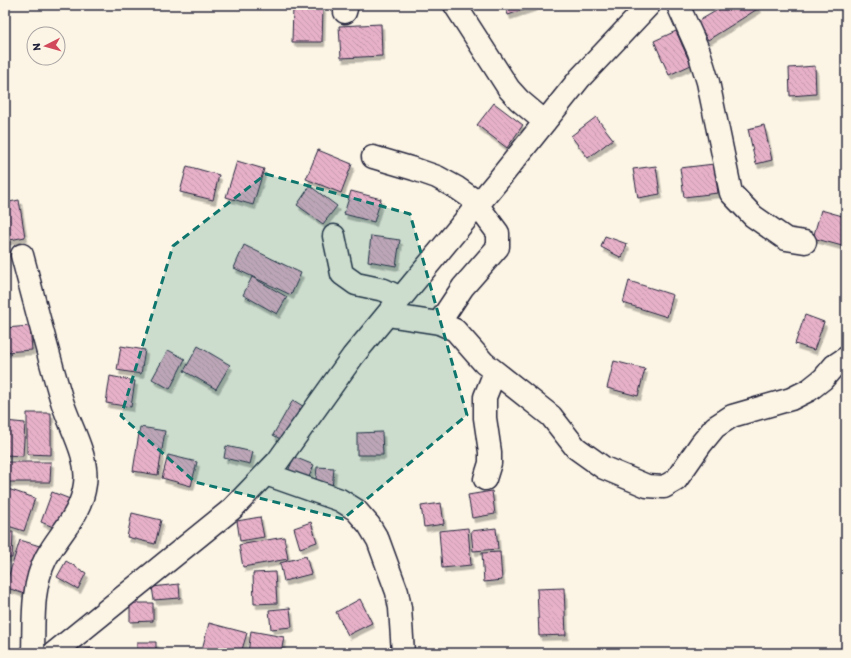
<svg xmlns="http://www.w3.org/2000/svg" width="851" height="658" font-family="Itim,sans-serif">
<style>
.building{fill:url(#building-back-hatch);stroke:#22223b;filter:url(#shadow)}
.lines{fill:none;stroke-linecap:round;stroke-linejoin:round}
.minor-casing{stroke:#22223b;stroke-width:25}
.minor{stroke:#fcf5e5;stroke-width:22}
.marked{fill:#0f766e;fill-opacity:0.2;stroke:#0f766e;stroke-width:3;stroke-dasharray:8 5;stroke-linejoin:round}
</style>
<defs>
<pattern id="building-back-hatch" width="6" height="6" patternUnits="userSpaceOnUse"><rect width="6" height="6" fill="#e7b1c8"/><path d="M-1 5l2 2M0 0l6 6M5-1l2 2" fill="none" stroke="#c698ad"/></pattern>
<filter id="shadow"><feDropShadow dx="2.5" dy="4.5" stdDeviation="0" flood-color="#0004"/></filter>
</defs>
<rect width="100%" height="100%" fill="#fcf5e5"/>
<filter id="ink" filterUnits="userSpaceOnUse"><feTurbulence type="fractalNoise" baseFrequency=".025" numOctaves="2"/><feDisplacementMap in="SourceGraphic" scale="8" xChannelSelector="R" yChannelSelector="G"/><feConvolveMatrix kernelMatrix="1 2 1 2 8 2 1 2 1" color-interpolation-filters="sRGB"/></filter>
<g filter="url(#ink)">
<path class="building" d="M505,5H535V6L508,15Z
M726,5H757L759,8L708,40L697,22Z
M293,7L323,8L322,42H292Z
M381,24L382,56L341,58L339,26Z
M676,31L691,65L669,75L654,41Z
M815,66L816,94L790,96L789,68Z
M494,103L523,125L507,148L477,125Z
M596,117L613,139L588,158L571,136Z
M764,125L772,160L756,164L748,129Z
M318,150L352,164L341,193L306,179Z
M237,161L264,169L253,205L226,197Z
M714,164L718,193L684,197L680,168Z
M187,166L219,175L213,200L180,192Z
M656,166L660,194L638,198L633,169Z
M310,186L337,206L323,224L297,205Z
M351,191L381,199L374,222L344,214Z
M19,200L25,237L5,241V203Z
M821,210L846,217V233L842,246L813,238Z
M371,236L400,240L396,266L368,261Z
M605,236L627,244L622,258L601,247Z
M244,245L301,273L291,295L234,268Z
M252,277L287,297L277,314L243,295Z
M629,281L673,295L667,317L623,303Z
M805,315L824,322L814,350L795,344Z
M30,326L32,350L5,352V328Z
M121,346L145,350L141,374L117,370Z
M198,346L230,365L216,389L184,371Z
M168,350L185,359L170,389L152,379Z
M614,361L645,369L638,396L607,388Z
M110,376L135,381L131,407L106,403Z
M293,400L306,408L286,442L273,435Z
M27,413H51V455L27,454Z
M5,421L25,423L23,456L5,455Z
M140,427L165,431L158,475L133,471Z
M382,432L383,455H357V433Z
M226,446L253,452L250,464L224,458Z
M168,455L197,462L191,486L162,478Z
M294,457L314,465L306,484L286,476Z
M5,462H51L50,482H5Z
M317,467L334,468L332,489L315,488Z
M5,488L35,498L24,531L5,525Z
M492,491L495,514L472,518L468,495Z
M52,492L70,499L58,529L41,522Z
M441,503L444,524L424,527L421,506Z
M132,513L161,520L155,544L127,537Z
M260,517L264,537L240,541L237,521Z
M311,522L317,542L300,548L294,528Z
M468,528L471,565L442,568L439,531Z
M496,528L498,549L473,551L471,531Z
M5,532H13L12,558H5Z
M284,537L288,559L243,567L239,545Z
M20,540L43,547L27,595L5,587Z
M500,552L502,580L484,582L482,553Z
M306,556L311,574L284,581L280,563Z
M66,561L86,573L78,589L57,577Z
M275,572L277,603L254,604L253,573Z
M179,584L180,598L154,600L152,587Z
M564,588L566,635L539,636L537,589Z
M360,599L372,623L348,635L336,612Z
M130,603H153V621L130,622Z
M290,608L292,627L271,629L269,610Z
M209,623L247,633L241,653H201Z
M251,631L284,637L281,653H248Z
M137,642H156V653H137Z
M93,648L94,653H71V651Z"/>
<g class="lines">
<g class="minor-casing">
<path id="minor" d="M455,5L509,89L519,100L545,122
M678,5L699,52L708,82L731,193L753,216L786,239L805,242
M345,12L347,5
M373,157L414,169L437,177L457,188L470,197L478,206L498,233V247L463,287L439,323
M334,236L342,274L356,284L384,290L401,298
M22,255C35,303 47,351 61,398C69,426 89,455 85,484C81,516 60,532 46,558C31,587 34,621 33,653
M387,315L439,323L455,330L484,363L551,416L576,448L604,468L647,486L664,487L676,480L701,444L715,427L732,416L791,399L809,390L823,379L834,366L846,358
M266,474L340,500L356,510L369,525L378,540L397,592L400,608L403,653
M485,479L490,463V452L485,418V397L495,372
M54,653L232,509L278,461L353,356L500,178L580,78L649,5"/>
</g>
<use href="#minor" class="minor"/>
</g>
</g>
<path class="marked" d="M266,174L410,214L467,415L343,519L195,482L121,416L173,246Z"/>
<rect width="851" height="658" fill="none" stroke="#fcf5e5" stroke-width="20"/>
<rect x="10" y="10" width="831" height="638" fill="none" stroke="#22223b" stroke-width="1.5" filter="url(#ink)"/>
<g transform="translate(46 46) rotate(264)"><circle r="19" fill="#fcf5e5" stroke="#a5a1a1"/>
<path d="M0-3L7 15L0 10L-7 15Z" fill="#d1495b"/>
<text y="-6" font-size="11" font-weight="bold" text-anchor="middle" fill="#22223b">N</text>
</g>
</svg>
